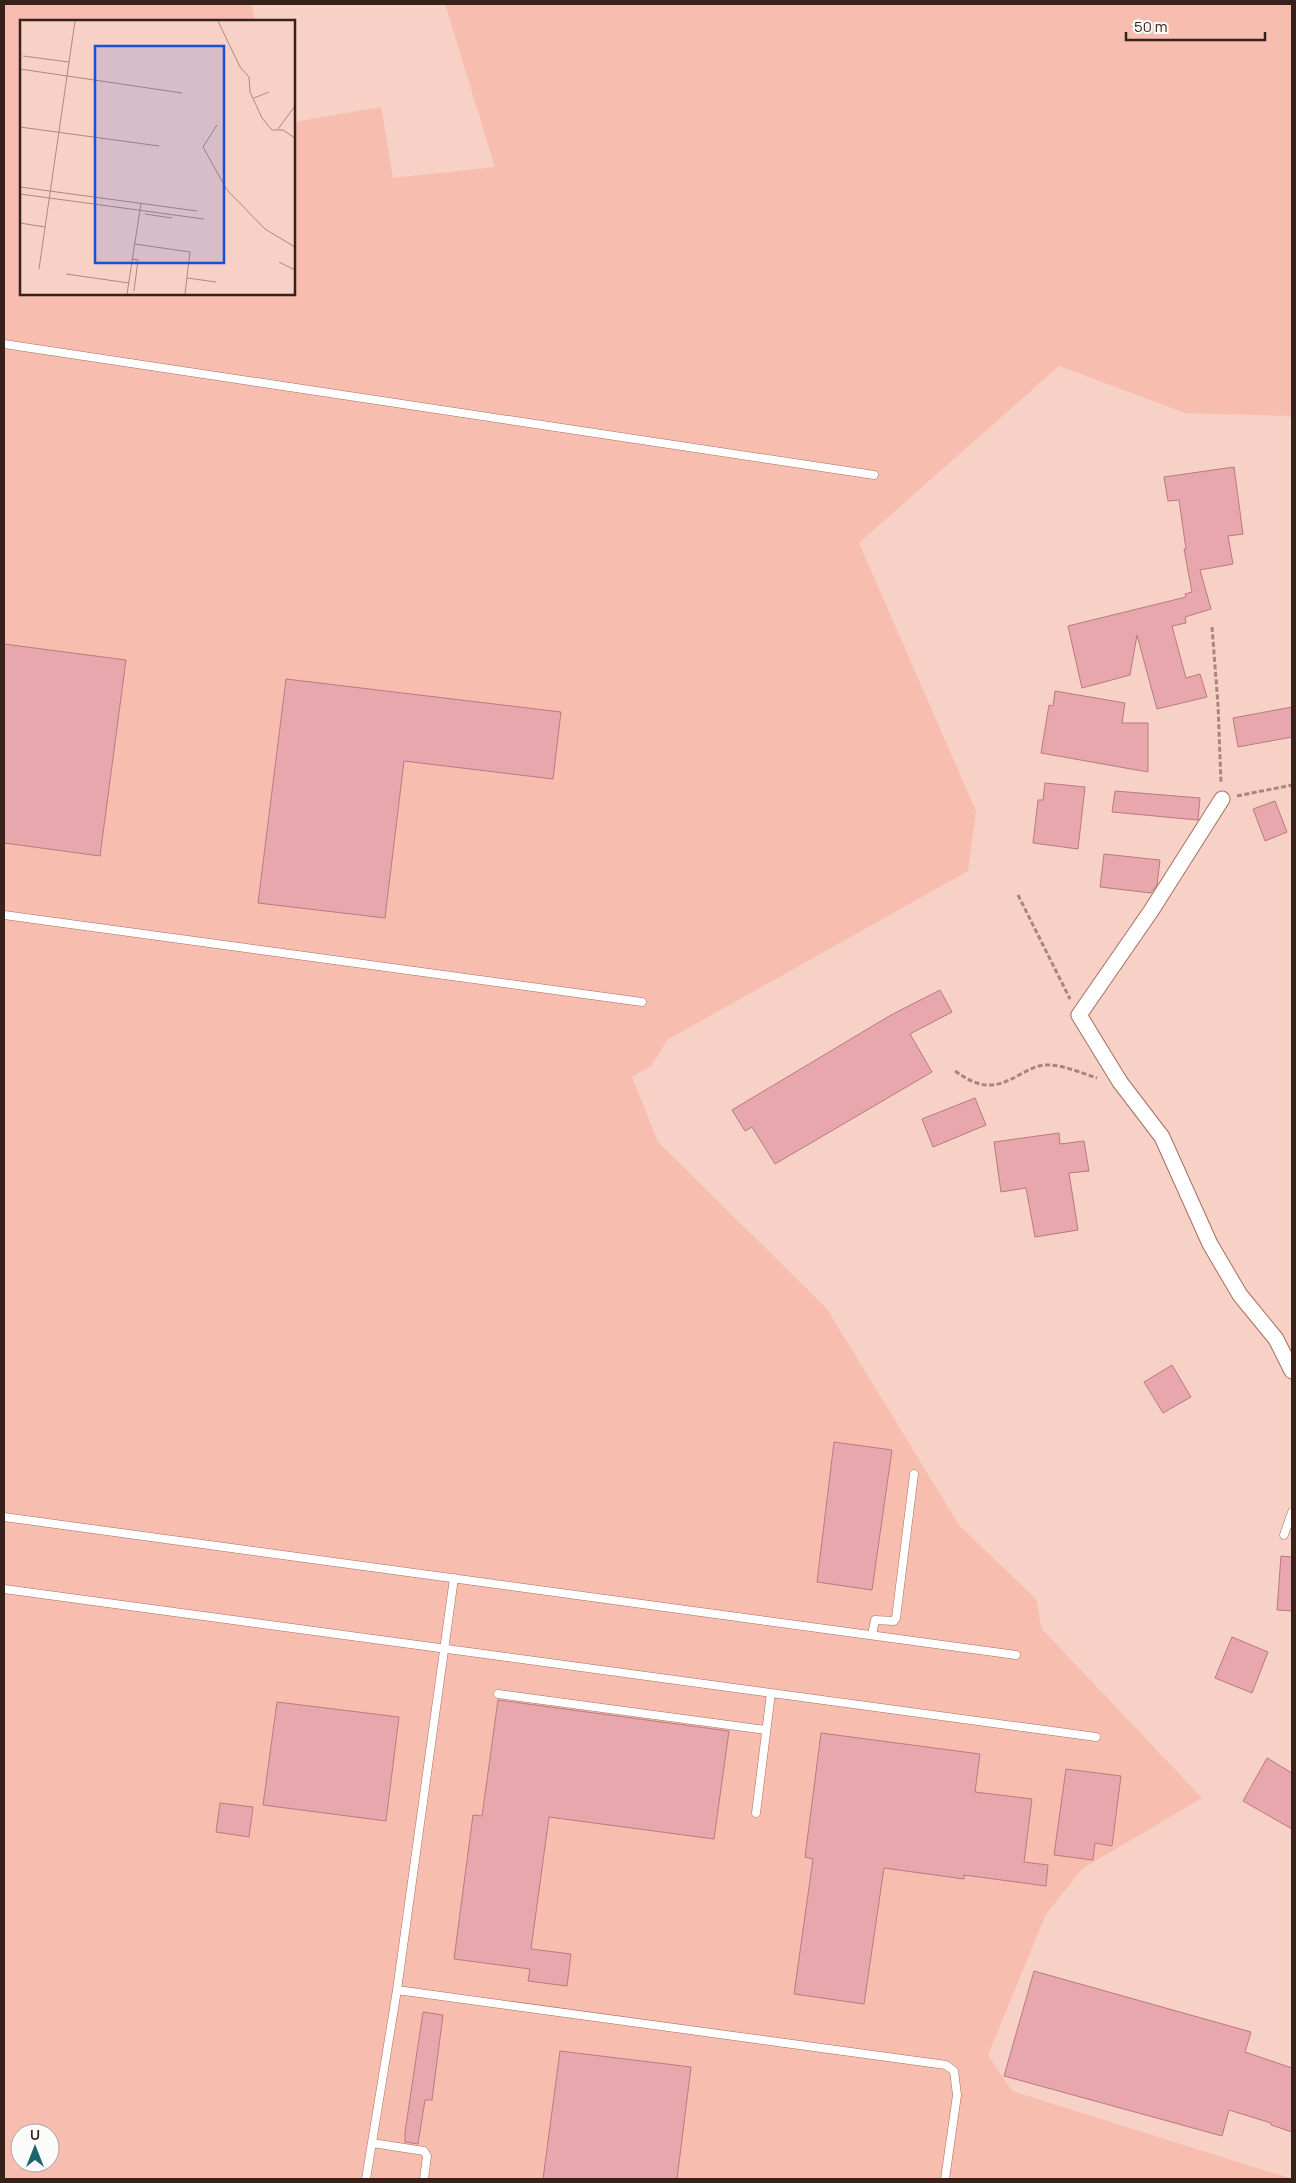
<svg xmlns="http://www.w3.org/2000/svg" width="1296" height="2183" font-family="Manrope,sans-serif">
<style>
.built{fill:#f7beb0;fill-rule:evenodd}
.building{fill:#e8a7ac;stroke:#b87b80}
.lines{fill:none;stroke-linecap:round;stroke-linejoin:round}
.service-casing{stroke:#a86e60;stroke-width:9}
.minor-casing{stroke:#a86e60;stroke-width:17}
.path{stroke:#a7867e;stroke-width:3;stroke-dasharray:5 2.5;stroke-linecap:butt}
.service{stroke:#fff;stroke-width:8}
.minor{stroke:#fff;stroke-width:15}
.inset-road{fill:none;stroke:#ab8a82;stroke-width:1}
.view{fill:#1d4ed8;fill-opacity:0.15;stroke:#1d4ed8;stroke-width:2.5}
.inset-edge{fill:none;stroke:#39211b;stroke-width:2.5}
</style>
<rect width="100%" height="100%" fill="#f7d0c6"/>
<path class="built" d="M4,4H252L254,21H21V294H294V122L381,107L393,178L495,167L445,4H1292V418L1289,416L1185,413L1059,366L859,543L976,811L968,871L667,1040L651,1066L632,1077L658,1142L827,1309L959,1525L1036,1599L1042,1629L1202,1798L1082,1869L1046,1914L988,2055L1012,2091L1292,2179H4ZM20,2133H50V2163H20Z"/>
<path class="building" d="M1234,467L1243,534L1228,536L1233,564L1200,570L1211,609L1185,617L1186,623L1172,626L1186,678L1200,674L1207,697L1157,709L1137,635L1130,675L1082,688L1068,626L1186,597L1185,594L1192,592L1184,549H1186L1179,500L1168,501L1164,477Z
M4,644L126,660L100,856L4,843Z
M286,679L561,712L553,779L404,761L385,918L258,903Z
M1055,691L1125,703L1122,723H1148V772L1041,753L1049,705L1053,706Z
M1292,707V737L1238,747L1233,718Z
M1045,783L1085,787L1078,849L1033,843L1038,800H1043Z
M1115,791L1200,798L1198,820L1112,812Z
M1275,801L1287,832L1265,841L1253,809Z
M1104,854L1160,860L1157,885L1151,893L1100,887Z
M940,990L952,1012L910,1034L932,1072L775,1164L752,1127L745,1131L732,1110L891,1015Z
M975,1098L986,1125L933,1147L922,1119Z
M1059,1133L1060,1144L1084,1141L1089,1171L1069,1173L1078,1230L1035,1237L1026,1188L1001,1192L994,1142Z
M1172,1365L1191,1397L1163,1413L1144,1382Z
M834,1442L892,1450L872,1590L817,1582Z
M1281,1556L1292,1557V1611L1277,1610Z
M1232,1637L1268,1652L1252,1693L1215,1678Z
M498,1700L729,1731L714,1839L549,1817L531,1949L571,1954L567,1986L528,1981L530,1969L454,1959L473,1815L482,1816Z
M277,1702L399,1717L386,1821L263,1805Z
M821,1733L980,1754L975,1792L1032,1799L1024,1862L1048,1865L1046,1886L964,1875V1879L884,1868L864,2004L794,1994L813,1859L805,1857Z
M1267,1758L1292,1773V1829L1243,1801Z
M1066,1769L1121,1776L1112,1846L1095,1843L1093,1860L1054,1855Z
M220,1803L253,1807L249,1837L216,1832Z
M1034,1971L1251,2032L1245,2052L1292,2068V2132L1271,2125V2123L1229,2110L1222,2136L1004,2076Z
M423,2012L443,2015L432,2100H425L418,2144L405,2142V2132Z
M560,2051L691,2067L677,2179H543Z"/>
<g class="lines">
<g class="service-casing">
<path id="service" d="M4,344L874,475
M4,915L642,1002
M4,1517L1016,1655
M1284,1535L1292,1512
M4,1589L1096,1737
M872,1635L875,1620L894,1621L896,1618L914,1474
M498,1694L766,1730
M756,1813L771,1693
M397,1990L946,2065L954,2071L957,2095L945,2179
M372,2143L424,2151L427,2156L424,2179
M366,2179L397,1990L454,1578"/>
</g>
<g class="minor-casing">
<path id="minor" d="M1222,799L1151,911L1079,1015L1120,1082L1162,1137L1210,1244L1240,1295L1276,1339L1292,1371"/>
</g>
<path class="path" d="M1212,627L1218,705L1221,783
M1237,796L1292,785
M1018,895L1070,999
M955,1071C979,1088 993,1090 1019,1075C1027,1071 1035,1066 1044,1065C1062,1064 1081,1073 1097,1078"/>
<use href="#service" class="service"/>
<use href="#minor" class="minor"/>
</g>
<g transform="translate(20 20)">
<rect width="275" height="275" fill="#f7d0c6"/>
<path class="inset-road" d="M198,1L220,47L229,57L230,72L242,98L252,110H263L275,118M3,36L49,42M0,49L162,73M234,78L249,72M197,105L183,127L207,170L245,209L275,227M0,107L139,126M258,109L275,86M0,167L177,191M0,174L184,199M125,194L152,198M0,203L25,207M115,224L170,232L165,274M112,239L118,240L114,271M259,242L275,250M19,249L55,1M46,254L109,263M167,258L196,262M107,274L121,183"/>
<path class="view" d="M75,26H204V243H75Z"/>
<rect width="275" height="275" class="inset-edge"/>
</g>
<rect width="1296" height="2183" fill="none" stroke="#39211b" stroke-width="10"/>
<g transform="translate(35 2148)"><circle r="24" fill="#fbfbfb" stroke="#ada4a1"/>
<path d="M0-4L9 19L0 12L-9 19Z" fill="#1c6472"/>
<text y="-8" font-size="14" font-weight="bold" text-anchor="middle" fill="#39211b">U</text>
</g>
<path d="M1126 32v8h139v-8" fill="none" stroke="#39211b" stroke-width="2.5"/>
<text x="1134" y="32" font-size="15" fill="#39211b" stroke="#fbfbfb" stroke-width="4" paint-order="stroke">50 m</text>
</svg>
